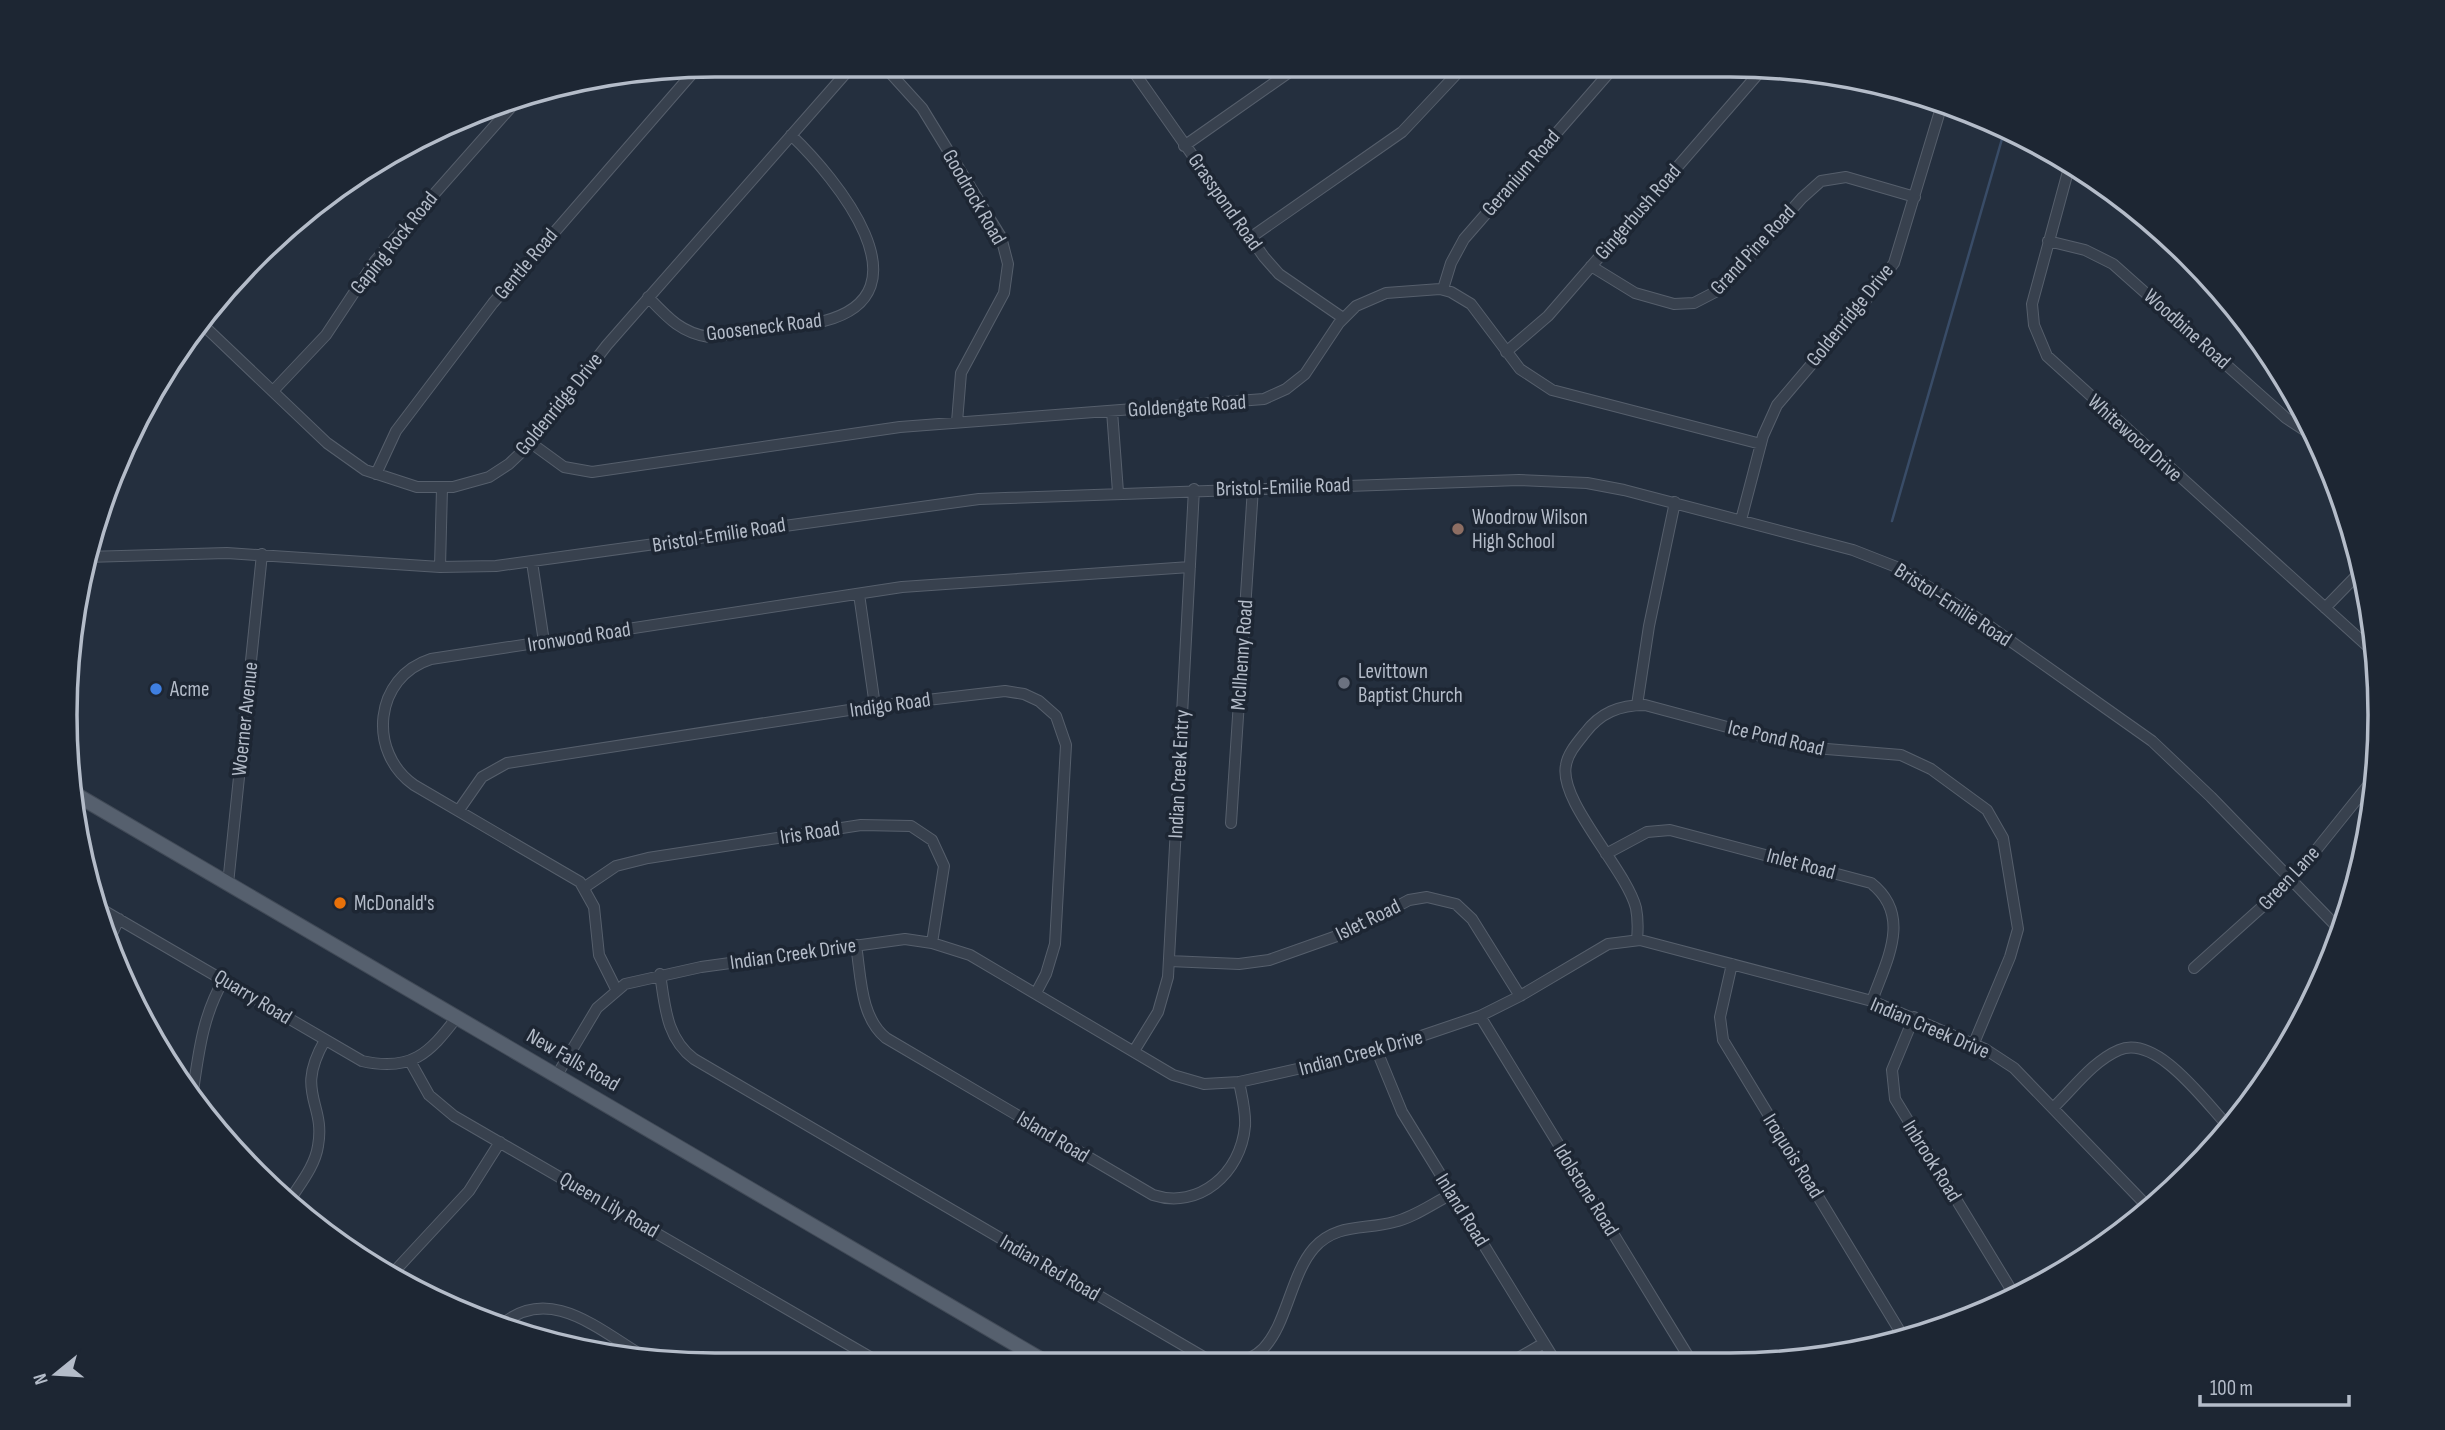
<svg xmlns="http://www.w3.org/2000/svg" width="2445" height="1430" font-family="'Sofia Sans Condensed',sans-serif">
<style>
.lines{fill:none;stroke-linecap:round;stroke-linejoin:round}
.stream{stroke:#394c67;stroke-width:2.5}
.minor-casing{stroke:#565f6c;stroke-width:12}
.major-casing{stroke:#414a57;stroke-width:16}
.minor{stroke:#38414e;stroke-width:10}
.major{stroke:#56606e;stroke-width:14}
.education-dot{fill:#8d6e63;stroke:#1d2633;stroke-width:2.5}
.worship-dot{fill:#6b7280;stroke:#1d2633;stroke-width:2.5}
.shop-dot{fill:#3f7fe0;stroke:#1d2633;stroke-width:2.5}
.food-dot{fill:#e8710a;stroke:#1d2633;stroke-width:2.5}
.labels{text-anchor:middle;dominant-baseline:central;stroke-width:7;stroke-linejoin:round;paint-order:stroke}
.street-label{font-size:21px;fill:#b4bcc9;stroke:#1d2633}
.poi-label{font-size:21px;fill:#b4bcc9;stroke:#1d2633;text-anchor:start}
.rim{fill:none;stroke:#b4bcc9;stroke-width:3.5}
</style>
<rect width="100%" height="100%" fill="#242f3e"/>
<g class="lines">
<path class="stream" d="M1892,521L2004,132"/>
<g class="minor-casing">
<path id="minor" d="M883,65L922,108L1001,237L1008,264L1004,293L961,373L957,422
M1129,65L1264,257L1279,274L1343,318
M1184,146L1298,66
M2070,164L2032,304L2034,325L2047,356L2374,652
M1250,238L1402,132L1464,66
M2048,241L2085,250L2113,264L2286,418L2315,437
M1591,266L1635,293L1674,304L1694,303L1721,289L1802,198L1821,181L1846,177L1915,197
M1443,289L1451,263L1464,239L1615,66
M648,297C667,317 681,333 709,337L824,321C932,293 835,177 791,135
M202,324L327,443L365,470L417,487H453L489,477L509,464L531,443L607,345L853,65
M1506,352L1548,316L1765,66
M273,391L326,335L375,261L520,97
M1112,411L1118,492
M531,443L564,467L592,472L900,427L1264,399L1286,389L1305,374L1339,323L1356,306L1386,293L1440,289L1451,292L1471,304L1520,369L1552,390L1761,444
M376,474L396,431L493,303L697,68
M1741,520L1763,436L1777,405L1866,300L1894,263L1943,101
M86,557L227,553L440,567L496,566L979,499L1519,480L1587,483L1624,490L1853,550L1899,568L1985,623L2152,741L2211,797L2341,931
M532,562L544,642
M440,567L442,488
M859,594L875,706
M2325,608L2362,570
M1637,705L1649,626L1675,502
M459,810L482,777L507,763L875,706L1005,691L1024,694L1039,701L1056,716L1066,745L1055,944L1046,974L1036,993
M1231,823L1253,488
M1606,854L1647,832L1670,830L1871,883C1913,916 1886,961 1872,1001
M228,884L262,554
M585,887L616,866L648,858L861,825L911,826L932,840L944,866L932,943
M101,909L362,1061C411,1072 429,1054 457,1017
M109,940L119,919
M1637,940C1638,929 1638,918 1636,908C1626,869 1558,801 1566,765C1568,753 1577,743 1585,733C1600,713 1619,705 1645,705L1802,747L1901,755L1931,769L1987,810L2003,838L2018,929L2010,957L1974,1043
M856,945C861,976 860,1017 886,1038L1153,1195C1199,1210 1241,1173 1245,1126C1246,1111 1242,1097 1239,1082
M1169,961L1239,964L1269,960L1351,931L1409,900L1427,897L1456,904L1472,919L1520,996
M1732,964L1720,1017L1723,1040L1904,1338
M2194,968L2292,880L2374,778
M660,974C665,1006 666,1038 694,1059L1207,1359C1288,1381 1279,1288 1314,1248C1336,1223 1365,1230 1394,1222C1415,1217 1433,1203 1452,1194
M616,989L599,955L594,907L580,882L414,785C367,752 374,677 431,659L902,587L1190,567
M1480,1016L1693,1364
M1914,1017L1892,1070L1895,1099L2015,1296
M1134,1051L1158,1012L1168,977L1194,489
M1377,1051L1402,1112L1557,1364
M410,1061L429,1095L454,1116L882,1364
M557,1075L597,1008L625,984L701,967L905,939L932,943L970,955L1173,1075L1204,1084L1239,1082L1377,1051L1480,1016L1520,996L1608,944L1640,940L1872,1001L1985,1049L2014,1068L2148,1207
M193,1091C199,1050 203,1015 224,979
M2053,1108C2073,1089 2093,1061 2119,1050C2157,1034 2205,1102 2229,1127
M290,1200C300,1184 315,1166 318,1146C326,1102 294,1094 325,1040
M392,1274L469,1191L500,1142
M499,1327C549,1281 601,1332 648,1359
M1508,1364L1544,1343"/>
</g>
<g class="major-casing">
<path id="major" d="M75,794L1049,1364"/>
</g>
<use href="#minor" class="minor"/>
<use href="#major" class="major"/>
</g>
<circle class="education-dot" cx="1458" cy="529" r="7"/>
<circle class="worship-dot" cx="1344" cy="683" r="7"/>
<circle class="shop-dot" cx="156" cy="689" r="7"/>
<circle class="food-dot" cx="340" cy="903" r="7"/>
<g class="labels">
<g class="street-label">
<text transform="translate(1521 173) rotate(-49)">Geranium Road</text>
<text transform="translate(974 197) rotate(60)">Goodrock Road</text>
<text transform="translate(1225 202) rotate(55)">Grasspond Road</text>
<text transform="translate(1638 212) rotate(-49)">Gingerbush Road</text>
<text transform="translate(394 243) rotate(-51)">Gaping Rock Road</text>
<text transform="translate(1753 250) rotate(-47)">Grand Pine Road</text>
<text transform="translate(526 264) rotate(-50)">Gentle Road</text>
<text transform="translate(1850 315) rotate(-51)">Goldenridge Drive</text>
<text transform="translate(764 327) rotate(-7)">Gooseneck Road</text>
<text transform="translate(2187 329) rotate(42)">Woodbine Road</text>
<text transform="translate(559 404) rotate(-51)">Goldenridge Drive</text>
<text transform="translate(1187 406) rotate(-4)">Goldengate Road</text>
<text transform="translate(2135 438) rotate(42)">Whitewood Drive</text>
<text transform="translate(1283 487) rotate(-2)">Bristol-Emilie Road</text>
<text transform="translate(719 535) rotate(-9)">Bristol-Emilie Road</text>
<text transform="translate(1953 605) rotate(33)">Bristol-Emilie Road</text>
<text transform="translate(579 637) rotate(-9)">Ironwood Road</text>
<text transform="translate(1242 655) rotate(-86)">McIlhenny Road</text>
<text transform="translate(890 705) rotate(-8)">Indigo Road</text>
<text transform="translate(245 719) rotate(-84)">Woerner Avenue</text>
<text transform="translate(1776 738) rotate(13)">Ice Pond Road</text>
<text transform="translate(1179 774) rotate(-87)">Indian Creek Entry</text>
<text transform="translate(810 833) rotate(-9)">Iris Road</text>
<text transform="translate(1801 864) rotate(15)">Inlet Road</text>
<text transform="translate(2289 878) rotate(-47)">Green Lane</text>
<text transform="translate(1368 920) rotate(-26)">Islet Road</text>
<text transform="translate(793 954) rotate(-8)">Indian Creek Drive</text>
<text transform="translate(253 997) rotate(31)">Quarry Road</text>
<text transform="translate(1930 1028) rotate(23)">Indian Creek Drive</text>
<text transform="translate(1361 1053) rotate(-15)">Indian Creek Drive</text>
<text transform="translate(573 1060) rotate(30)">New Falls Road</text>
<text transform="translate(1053 1137) rotate(31)">Island Road</text>
<text transform="translate(1793 1156) rotate(58)">Iroquois Road</text>
<text transform="translate(1932 1161) rotate(58)">Inbrook Road</text>
<text transform="translate(1586 1190) rotate(58)">Idolstone Road</text>
<text transform="translate(609 1205) rotate(30)">Queen Lily Road</text>
<text transform="translate(1462 1210) rotate(58)">Inland Road</text>
<text transform="translate(1050 1268) rotate(30)">Indian Red Road</text>
</g>
<g class="poi-label">
<text x="1472" y="517">Woodrow Wilson<tspan x="1472" dy="24">High School</tspan></text>
<text x="1358" y="671">Levittown<tspan x="1358" dy="24">Baptist Church</tspan></text>
<text x="170" y="689">Acme</text>
<text x="354" y="903">McDonald's</text>
</g>
</g>
<path d="M0 0H2445V1430H0ZM715 77H1730A638 638 0 0 1 2368 715V715A638 638 0 0 1 1730 1353H715A638 638 0 0 1 77 715V715A638 638 0 0 1 715 77Z" fill="#1d2633" fill-rule="evenodd"/>
<path class="rim" d="M715 77H1730A638 638 0 0 1 2368 715V715A638 638 0 0 1 1730 1353H715A638 638 0 0 1 77 715V715A638 638 0 0 1 715 77Z"/>
<g transform="translate(56 1374) rotate(252)" stroke="#1d2633" stroke-width="5" paint-order="stroke">
<path d="M0-5L12 26L0 18L-12 26Z" fill="#b4bcc9"/>
<text y="-10" font-size="19" font-weight="bold" text-anchor="middle" fill="#b4bcc9">N</text>
</g>
<path d="M2200 1395v10h149v-10" fill="none" stroke="#b4bcc9" stroke-width="3.5"/>
<text x="2210" y="1395" font-size="21" fill="#b4bcc9" stroke="#1d2633" stroke-width="5" paint-order="stroke">100 m</text>
</svg>
